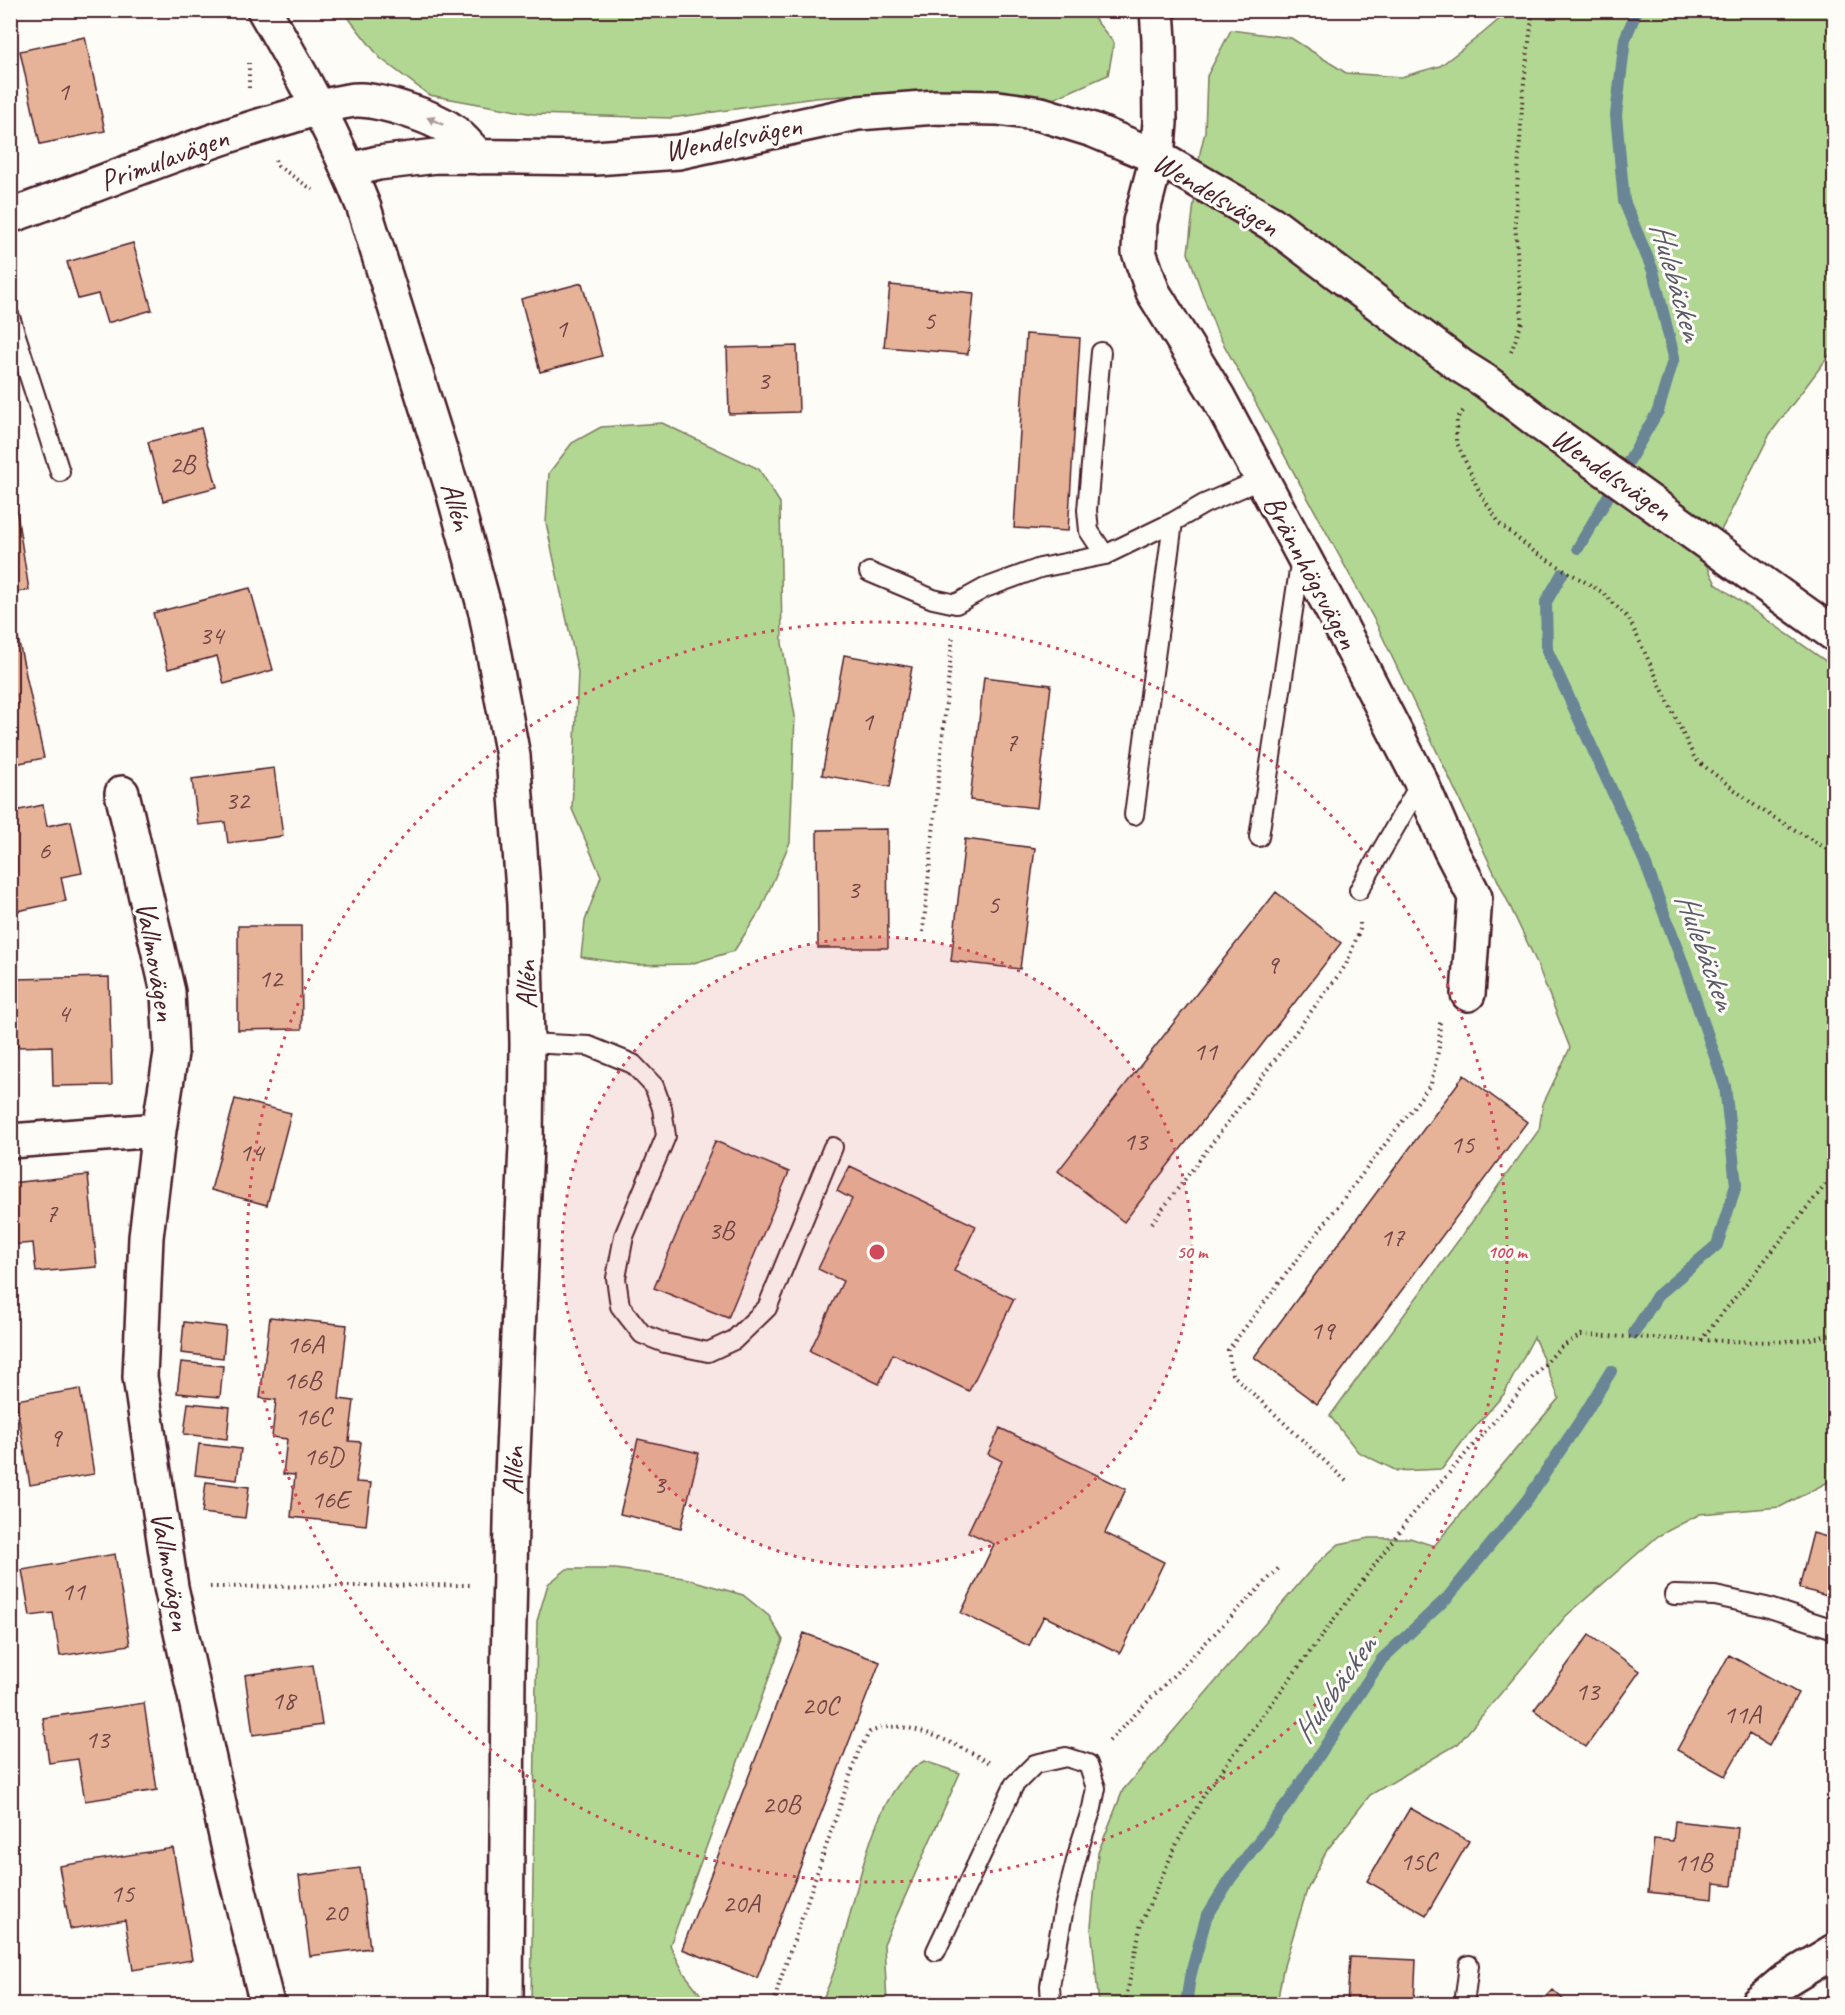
<svg xmlns="http://www.w3.org/2000/svg" width="1845" height="2015" font-family="Caveat,sans-serif">
<style>
.green{fill:#b1d793;stroke:#7e7b5f;stroke-width:1.5}
.lines{fill:none;stroke-linecap:round;stroke-linejoin:round}
.stream{stroke:#698596;stroke-width:12}
.building{fill:#e6b398;stroke:#4a1f2b;stroke-width:1.5}
.service-casing{stroke:#4a1f2b;stroke-width:22}
.minor-casing{stroke:#4a1f2b;stroke-width:38}
.tertiary-casing{stroke:#4a1f2b;stroke-width:38}
.path{stroke:#4a1f2b;stroke-width:4;stroke-dasharray:1.5 4.5;stroke-linecap:butt}
.service{stroke:#fdfcf7;stroke-width:18}
.minor{stroke:#fdfcf7;stroke-width:33}
.tertiary{stroke:#fdfcf7;stroke-width:33}
.oneway{fill:#ac999b}
.ring{fill:none;stroke:#d1495b;stroke-width:3;stroke-dasharray:3 6}
.labels{text-anchor:middle;dominant-baseline:central;stroke-width:6;stroke-linejoin:round;paint-order:stroke}
.number-label{font-size:27px;fill:#714446}
.street-label{font-size:30px;fill:#4a1f2b;stroke:#fdfcf7}
.water-label{font-size:32px;font-style:italic;fill:#5c5a69;stroke:#fdfcf7}
.centre{fill:#d1495b;stroke:#fdfcf7;stroke-width:3}
.ring-label{font-size:18px;text-anchor:middle;font-weight:bold;fill:#d1495b;stroke:#fdfcf7;stroke-width:6;stroke-linejoin:round;paint-order:stroke}
</style>
<rect width="100%" height="100%" fill="#fdfcf7"/>
<filter id="ink" filterUnits="userSpaceOnUse"><feTurbulence type="fractalNoise" baseFrequency=".0167" numOctaves="2"/><feDisplacementMap in="SourceGraphic" scale="12" xChannelSelector="R" yChannelSelector="G"/><feConvolveMatrix kernelMatrix="1 2 1 2 8 2 1 2 1" color-interpolation-filters="sRGB"/></filter>
<g filter="url(#ink)">
<path class="green" d="M1085,10L1089,12L1114,43L1108,75L1051,100L917,91L815,98L671,118L533,114L429,95L380,58L346,15L345,11Z
M1509,11H1834V150L1829,165L1834,191V349L1770,434L1705,562L1716,584L1834,667V1479L1780,1507L1700,1514L1658,1536L1566,1616L1458,1744L1370,1795L1327,1850L1307,1890L1283,1969L1277,2004H1099L1091,1927L1098,1853L1123,1790L1315,1565L1339,1544L1369,1538H1410L1434,1546L1559,1398L1534,1337L1504,1394L1463,1441L1442,1469L1397,1471L1358,1452L1330,1416L1539,1130L1543,1104L1570,1048L1536,961L1376,623L1217,332L1202,293L1188,253L1200,153L1205,132L1207,76L1231,30L1291,38L1346,73L1401,77L1440,66L1482,34Z
M662,423L759,469L780,503L782,643L795,716L790,842L761,909L734,951L690,964L637,965L581,957L585,921L601,876L572,809L578,672L546,523L549,473L572,443L601,427Z
M567,1569H615L684,1578L743,1595L769,1616L783,1640L670,1945L684,1973L708,2004H531L537,1621L548,1584Z
M924,1761L960,1773L884,1944L887,2004H820C856,1939 859,1798 924,1761Z"/>
<g class="lines">
<path class="stream" d="M1578,548L1658,411L1674,357L1653,271L1624,201L1616,115L1625,39L1637,10
M1562,574L1546,602L1547,650L1644,860L1685,969L1725,1086L1736,1185L1717,1245L1657,1296L1634,1333
M1186,2004L1190,1977L1206,1918L1230,1879L1290,1800L1382,1659L1448,1597L1527,1500L1584,1415L1611,1371"/>
</g>
<path class="building" d="M85,37L105,131L40,144L20,51Z
M133,243L152,310L107,323L98,294L78,299L67,262Z
M582,283L602,356L540,372L521,299Z
M890,285L974,293L968,354L884,347Z
M1026,334L1080,338L1068,531L1014,528Z
M797,346L799,412L729,414L727,348Z
M201,428L217,487L163,501L148,442Z
M16,508L29,590L10,593V509Z
M250,588L273,670L224,684L217,656L168,669L153,613Z
M18,638L44,758L10,765V640Z
M844,655L912,667L890,787L822,775Z
M984,677L1051,685L1037,808L970,800Z
M274,768L283,836L228,843L225,822L198,825L192,779Z
M43,805L47,826L71,821L82,873L61,877L66,901L17,911L12,889H10V812Z
M887,829L888,948H818L817,830Z
M965,839L1035,848L1020,969L951,961Z
M1276,892L1341,943L1124,1222L1058,1171Z
M238,926H301L302,1029L238,1030Z
M109,977L112,1085L53,1086L52,1046L17,1047L15,979Z
M1464,1075L1527,1122L1317,1404L1254,1357Z
M235,1099L291,1113L267,1205L211,1190Z
M715,1141L789,1172L728,1318L654,1288Z
M850,1166L976,1226L954,1271L1014,1299L969,1391L893,1354L879,1384L810,1351L843,1281L818,1269L852,1199L837,1191Z
M88,1175L97,1267L36,1272L33,1243L10,1245V1183Z
M270,1317L347,1325L339,1399L354,1401L349,1441L361,1442L356,1482L371,1483L366,1525L291,1517L295,1475L283,1474L287,1439L272,1437L276,1400L260,1398Z
M184,1322L226,1327L223,1358L181,1353Z
M181,1362L223,1366L220,1397L177,1393Z
M80,1389L94,1474L30,1485L16,1400Z
M188,1403L230,1407L227,1439L184,1434Z
M1000,1428L1126,1489L1105,1533L1164,1562L1120,1653L1044,1616L1029,1646L961,1613L994,1544L968,1532L1002,1461L988,1454Z
M638,1439L699,1453L681,1528L620,1514Z
M199,1444L241,1449L237,1480L195,1475Z
M206,1482L249,1487L245,1518L202,1513Z
M1813,1533L1834,1539V1598L1799,1588Z
M115,1554L130,1645L60,1656L53,1613L30,1616L22,1570Z
M804,1633L880,1662L757,1978L682,1949Z
M1589,1635L1640,1671L1586,1747L1534,1710Z
M1729,1655L1798,1693L1769,1746L1749,1734L1725,1776L1677,1750Z
M313,1665L322,1725L253,1735L245,1675Z
M144,1703L157,1790L85,1801L78,1759L49,1763L43,1718Z
M1410,1808L1469,1841L1426,1915L1367,1881Z
M1675,1821L1738,1828L1732,1885L1714,1883L1713,1899L1648,1892L1654,1839L1673,1841Z
M173,1848L192,1960L133,1970L125,1920L70,1929L59,1866Z
M360,1868L370,1948L310,1956L299,1876Z
M1350,1957L1416,1960L1414,2004H1347Z
M1553,1990L1568,2004H1540Z
M932,1996L956,2004H929Z"/>
<g class="lines">
<g class="service-casing">
<path id="service" d="M10,317L60,472
M1101,352L1087,510L1089,531L1105,555
M869,572L933,599L956,604L985,588L1040,568L1105,555L1173,522
M1134,815L1173,522L1204,504L1262,479
M1259,837L1301,557
M1359,890L1421,782
M527,1043L589,1046L633,1064L654,1086L662,1108L666,1136L624,1236L616,1278L620,1306L642,1334L665,1343L708,1352L734,1340L767,1308L833,1147
M1674,1595L1715,1596L1766,1607L1834,1629
M936,1951L1014,1785L1035,1764L1066,1757L1088,1764L1096,1788L1092,1808L1080,1845L1064,1908L1050,1986L1051,2004
M1464,2004L1469,1965"/>
</g>
<g class="minor-casing">
<path id="minor" d="M1157,10L1159,40L1160,123L1157,157L1140,222L1139,252L1153,292L1218,397L1339,623L1421,782L1450,849L1475,897L1468,994
M350,170L378,163L437,156L595,158L679,152L858,113L936,107L998,108L1041,114L1093,130L1157,157L1271,223L1461,366L1485,381L1540,423L1834,634
M10,216C104,183 194,144 289,117C305,112 344,99 360,100C383,101 431,116 450,129C461,136 470,148 479,157
M122,793L168,992L171,1053L159,1130L146,1237L140,1377L171,1587L228,1845L267,2004
M10,1141L159,1130
M1757,2004L1783,1982L1834,1951"/>
</g>
<g class="tertiary-casing">
<path id="tertiary" d="M264,10C302,75 337,139 364,208L453,491L486,613L513,756L524,904L527,1043L526,1145L512,1476L508,1666L506,2004"/>
</g>
<path class="path" d="M249,88V63
M275,160L278,166L313,190
M1511,352L1522,322L1515,222L1523,90L1533,10
M1463,411L1457,419L1456,441L1480,493L1500,524L1536,553L1602,592L1629,619L1695,759L1758,808L1834,853
M923,932L953,634
M1152,1223L1346,965L1360,929V920
M1702,1340C1738,1341 1801,1346 1834,1333
M1346,1481L1232,1374L1228,1350L1431,1084L1439,1047L1440,1022
M210,1587L473,1585
M1109,1741L1279,1568
M774,2004L779,1984L859,1750L870,1732C876,1730 883,1727 889,1727C920,1724 965,1749 992,1764
M906,2004L907,2002
M1125,2004L1141,1923L1178,1841L1205,1793L1407,1521L1532,1378L1560,1348L1581,1335L1701,1340L1834,1174"/>
<use href="#service" class="service"/>
<use href="#minor" class="minor"/>
<use href="#tertiary" class="tertiary"/>
</g>
<defs><path id="oneway-solid" d="M-6-.8H1V-3.2L6.5 0L1 3.2V.8H-6Z" transform="scale(1.5)"/></defs>
<use class="oneway" href="#oneway-solid" transform="translate(435 121) rotate(-156)"/>
</g>
<circle cx="877" cy="1252" r="315" fill="#d1495b" fill-opacity=".12"/>
<g class="ring">
<circle cx="877" cy="1252" r="315"/>
<circle cx="877" cy="1252" r="630"/>
</g>
<g class="labels">
<g class="number-label">
<text x="63" y="91">1</text>
<text x="929" y="320">5</text>
<text x="561" y="328">1</text>
<text x="763" y="380">3</text>
<text x="182" y="464">2B</text>
<text x="211" y="635">34</text>
<text x="867" y="721">1</text>
<text x="1011" y="742">7</text>
<text x="237" y="800">32</text>
<text x="44" y="850">6</text>
<text x="853" y="889">3</text>
<text x="993" y="904">5</text>
<text x="1272" y="964">9</text>
<text x="270" y="978">12</text>
<text x="63" y="1013">4</text>
<text x="1205" y="1051">11</text>
<text x="1135" y="1141">13</text>
<text x="1462" y="1144">15</text>
<text x="251" y="1152">14</text>
<text x="51" y="1213">7</text>
<text x="721" y="1230">3B</text>
<text x="1392" y="1237">17</text>
<text x="1322" y="1330">19</text>
<text x="305" y="1344">16A</text>
<text x="302" y="1380">16B</text>
<text x="313" y="1416">16C</text>
<text x="55" y="1437">9</text>
<text x="323" y="1456">16D</text>
<text x="659" y="1484">3</text>
<text x="330" y="1499">16E</text>
<text x="73" y="1591">11</text>
<text x="1587" y="1691">13</text>
<text x="283" y="1700">18</text>
<text x="820" y="1705">20C</text>
<text x="1742" y="1714">11A</text>
<text x="97" y="1739">13</text>
<text x="781" y="1804">20B</text>
<text x="1418" y="1861">15C</text>
<text x="1693" y="1862">11B</text>
<text x="122" y="1893">15</text>
<text x="741" y="1903">20A</text>
<text x="335" y="1912">20</text>
</g>
<g class="street-label">
<text transform="translate(733 138) rotate(-11)">Wendelsvägen</text>
<text transform="translate(164 159) rotate(-20)">Primulavägen</text>
<text transform="translate(1216 194) rotate(30)">Wendelsvägen</text>
<text transform="translate(1612 474) rotate(35)">Wendelsvägen</text>
<text transform="translate(457 506) rotate(74)">Allén</text>
<text transform="translate(1311 572) rotate(62)">Brännhögsvägen</text>
<text transform="translate(156 961) rotate(80)">Vallmovägen</text>
<text transform="translate(526 985) rotate(-91)">Allén</text>
<text transform="translate(513 1471) rotate(-88)">Allén</text>
<text transform="translate(171 1571) rotate(80)">Vallmovägen</text>
</g>
<g class="water-label">
<text transform="translate(1677 281) rotate(74)">Hulebäcken</text>
<text transform="translate(1706 951) rotate(70)">Hulebäcken</text>
<text transform="translate(1334 1689) rotate(-55)">Hulebäcken</text>
</g>
</g>
<circle cx="877" cy="1252" r="9" class="centre"/>
<g class="ring-label">
<text x="1192" y="1258">50 m</text>
<text x="1507" y="1258">100 m</text>
</g>
<rect width="1845" height="2015" fill="none" stroke="#fdfcf7" stroke-width="36"/>
<rect x="18" y="18" width="1809" height="1979" fill="none" stroke="#4a1f2b" stroke-width="2" filter="url(#ink)"/>
</svg>
